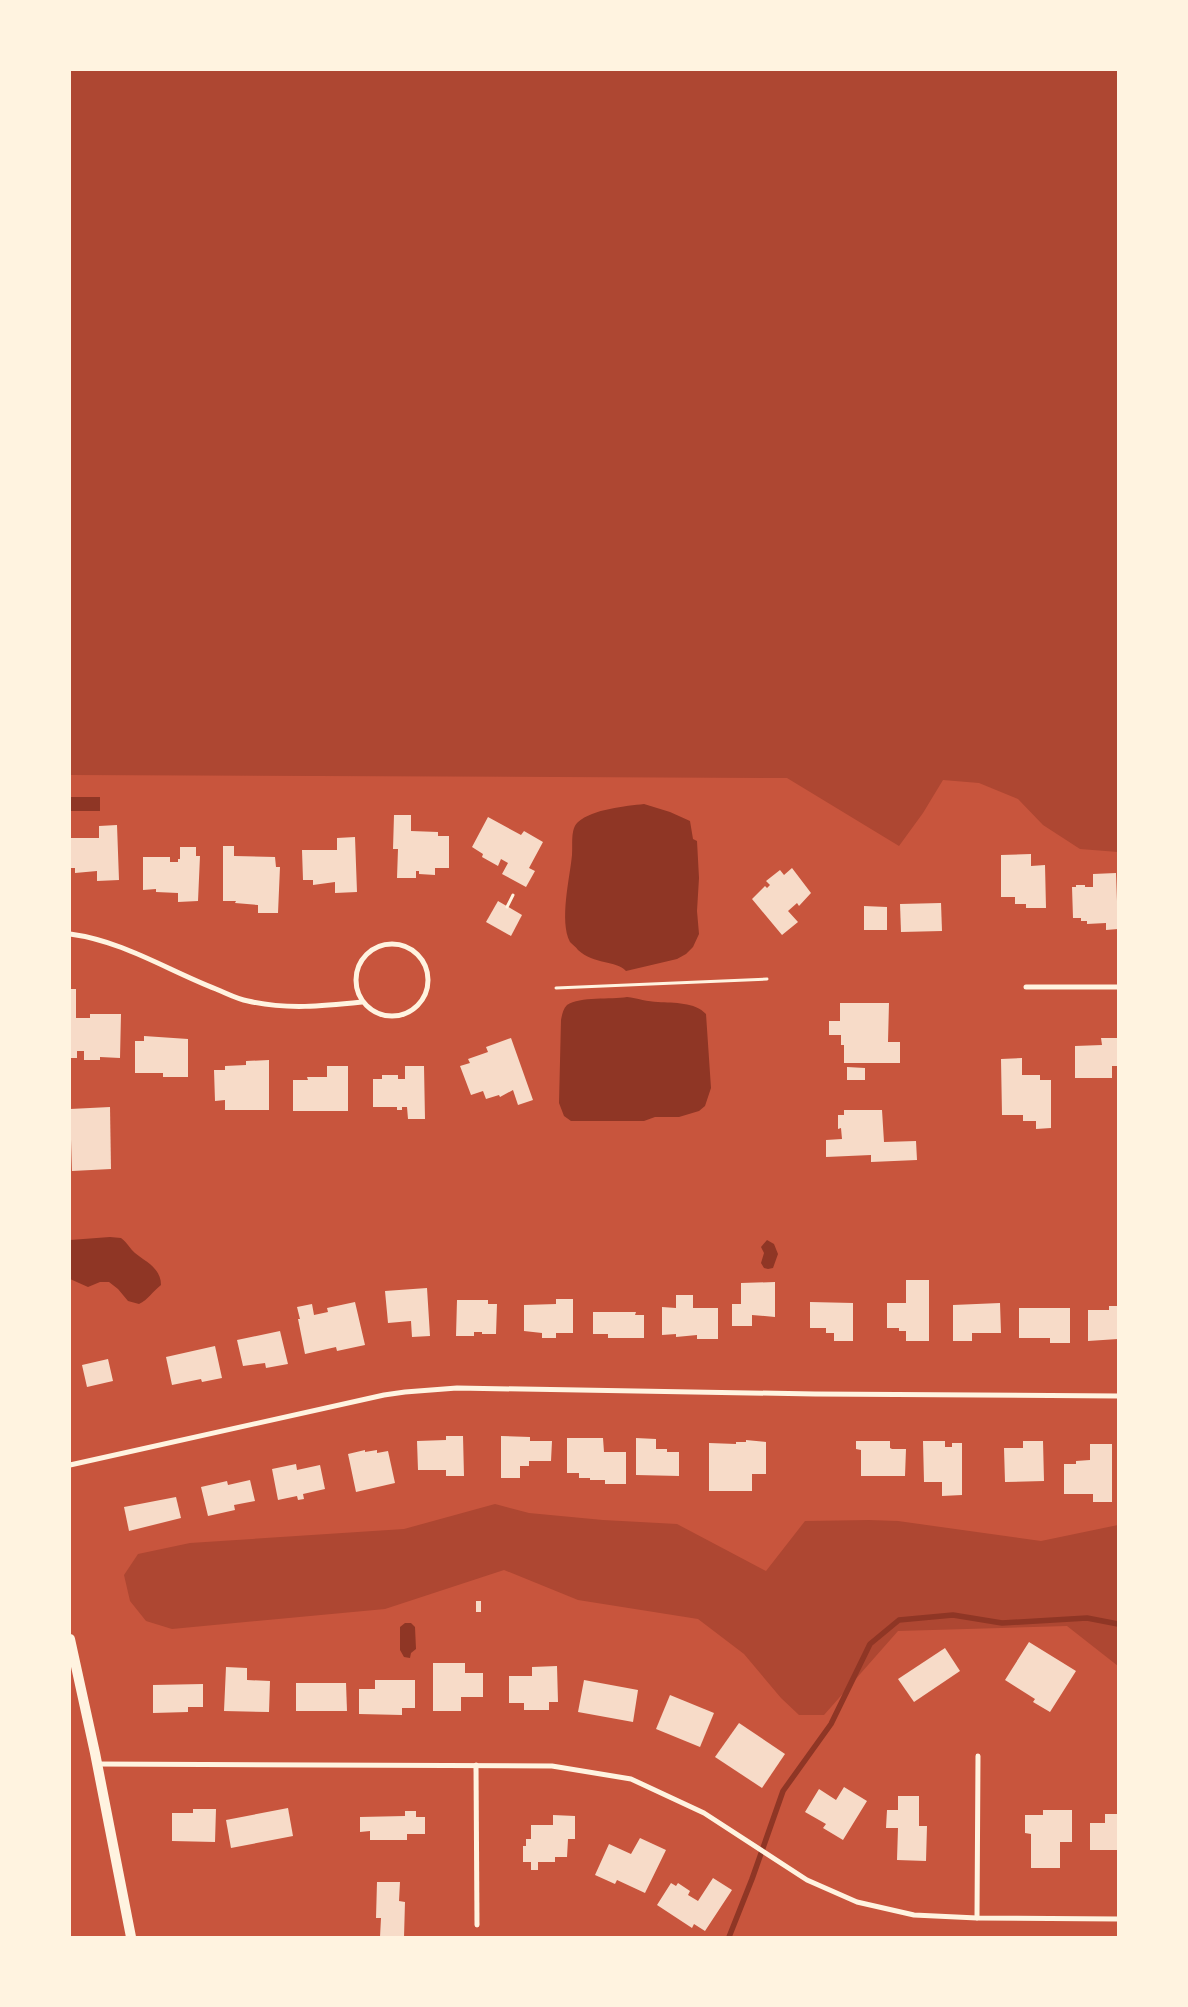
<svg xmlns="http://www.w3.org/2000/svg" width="1188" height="2007" font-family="Poppins,sans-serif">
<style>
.green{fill:#ae4732}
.water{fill:#8f3625}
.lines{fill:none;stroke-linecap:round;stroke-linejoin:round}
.stream{stroke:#8f3625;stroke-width:5.5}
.building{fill:#f7dbc8}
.path{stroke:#fff3e0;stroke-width:3}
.minor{stroke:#fff3e0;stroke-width:5}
.secondary{stroke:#fff3e0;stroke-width:10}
</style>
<rect width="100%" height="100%" fill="#c8553d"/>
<g class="green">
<path d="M70 70H1118V852L1080 849 1043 825 1018 799 979 783 943 780 923 813 899 846 787 778 70 775Z"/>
<path d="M495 1504 529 1513 603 1520 677 1524 766 1571 805 1521 869 1520 898 1521 1041 1541 1118 1525V1666L1067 1626 898 1631 824 1715H799L781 1698 744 1654 698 1619 578 1600 504 1570 385 1609 172 1629 146 1621 130 1601 124 1575 138 1554 190 1543 404 1529Z"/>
</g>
<g class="water">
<rect x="70" y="797" width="30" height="14"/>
<path d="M644 804 670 812 690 821 693 839 697 841 699 878 697 911 699 934 693 947 686 954 677 959 626 971C616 960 594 965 578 950 576 947 572 944 570 942 559 921 570 877 572 855 573 845 570 829 578 822 593 809 626 806 644 804Z"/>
<path d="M627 997C637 998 648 1002 658 1002 674 1003 695 1002 706 1014L711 1088 705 1106 699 1111 679 1117H655L644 1121H571L564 1116 559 1103 561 1020C562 1015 563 1009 567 1005 580 996 611 1000 627 997Z"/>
<path d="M110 1237 121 1238C127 1242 130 1249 135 1253 146 1262 161 1268 161 1285 153 1291 148 1300 139 1304L128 1301 118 1289 109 1282H100L88 1287 70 1279V1240Z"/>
<path d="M767 1240 774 1244 778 1254 773 1268 768 1269 764 1268 761 1263 764 1253 761 1247Z"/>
<path d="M405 1623H411L415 1627 416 1649 411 1653 410 1658 404 1657 400 1650V1627Z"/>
</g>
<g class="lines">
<path class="stream" d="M729 1937 752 1879 783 1791 831 1724 870 1644 899 1620 953 1615 1002 1623 1087 1618 1118 1624"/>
</g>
<g class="building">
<path d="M394 815H411V831L438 832V836H449V868H435V875L419 874V871H416V878H397L398 849H393Z"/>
<path d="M488 817 521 835 524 831 543 842 529 868 535 871 526 887 502 874 508 863 501 859 498 866 482 857 483 854 472 847Z"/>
<path d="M117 825 119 880 97 881V871L75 873V868H70V838H99V826Z"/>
<path d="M355 837 357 892 335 893V882L313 885V880H303L302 850H337V838Z"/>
<path d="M223 846H234V856L275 857 276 867H280L278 913H258V905L235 903 236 901H223Z"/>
<path d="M180 847H196V856H200L198 901 178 902V893L156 892V889L143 890V857H170V862H178V859H180Z"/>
<path d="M1031 854V866L1045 865 1046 908H1026V904H1015V897H1001V855Z"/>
<path d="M792 868 811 893 799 906 797 903 788 911 798 922 782 935 752 899 765 886 767 888 770 885 766 881 780 870 784 875Z"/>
<path d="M1116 873 1118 929 1106 930V923L1087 924V921H1081V918H1073L1072 887H1076V885H1085V887H1093V874Z"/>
<path d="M498 901 522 915 511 936 486 922Z"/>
<path d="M941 903 942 931 901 932 900 904Z"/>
<path d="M864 906 887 907V930H864Z"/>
<path d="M70 989H76V1018H90V1014H121L120 1058 100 1057V1060H84V1051H77V1058H70Z"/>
<path d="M840 1003H889L888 1042H900V1063H844V1045H841V1035H829V1021H840Z"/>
<path d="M144 1036 188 1039V1077H163V1073H135V1041H144Z"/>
<path d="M511 1038 533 1100 518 1105 513 1090 500 1097 499 1095 486 1099 483 1091 471 1095 460 1066 470 1063 468 1059 488 1052 486 1047Z"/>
<path d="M1101 1038H1118V1066H1112V1078H1075V1046L1102 1045Z"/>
<path d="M1022 1058V1075H1040V1080H1051V1128L1036 1129V1121H1023V1115H1002L1001 1059Z"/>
<path d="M269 1060V1110H225V1100L215 1101 214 1070H225V1066L246 1065V1061Z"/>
<path d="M327 1066H348V1111H293V1080H308L307 1077H327Z"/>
<path d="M405 1066H424L425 1119H408L407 1107H402V1110H397V1107H373V1079H382V1075H398V1079H405Z"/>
<path d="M847 1067 865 1068V1080H847Z"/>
<path d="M110 1107 111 1169 72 1171 70 1109Z"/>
<path d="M844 1110H882L884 1142 916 1141 917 1160 871 1162V1155L826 1157V1140L842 1139 841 1128 838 1129V1115H844Z"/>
<path d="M906 1280H929V1341H906V1331H899V1328H887V1303H906Z"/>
<path d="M775 1282V1317L752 1315V1326H732V1304H741V1283Z"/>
<path d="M427 1288 430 1336 412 1337 411 1321 388 1323 385 1291Z"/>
<path d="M676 1295H693V1308H718V1339H697V1335L676 1337V1334L662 1335V1307L676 1308Z"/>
<path d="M556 1299H573V1333H556V1338H542V1333L524 1331V1305L556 1304Z"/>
<path d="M457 1300H488V1304H497L496 1334H482V1332H474V1336H456Z"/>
<path d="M355 1302 365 1345 337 1351 336 1347 305 1354 298 1319H300L297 1307 312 1304 314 1315 328 1312 327 1308Z"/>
<path d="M810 1302 853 1303V1341H834V1333H826V1328H810Z"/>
<path d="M1000 1303 1001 1333H972V1341H953V1305Z"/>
<path d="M1109 1306H1118V1339L1088 1341V1310H1109Z"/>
<path d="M1019 1308H1070V1343H1050V1338H1019Z"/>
<path d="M593 1312H636L635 1315H644V1338H608V1334H593Z"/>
<path d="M280 1331 288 1364 266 1368 265 1363 243 1366 237 1340Z"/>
<path d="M215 1346 222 1378 202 1382 201 1379 172 1385 166 1357Z"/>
<path d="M108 1359 113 1381 87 1387 82 1365Z"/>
<path d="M446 1436H463L464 1476H446V1470H418L417 1441 446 1440Z"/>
<path d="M501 1436 530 1437V1441H552L551 1461H529V1466H520V1478H501Z"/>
<path d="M567 1438H603L604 1452H626V1484H605V1480H590V1478H579V1473H567Z"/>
<path d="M636 1438 656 1439V1449H667V1452H679V1476L636 1475Z"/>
<path d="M746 1440 766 1442V1474H752V1491H709V1443L736 1444V1442H746Z"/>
<path d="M856 1441H890V1448L892 1449H906L905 1476H861V1450L856 1449Z"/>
<path d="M923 1441H945V1447H952V1443H962V1495L942 1496V1482H924Z"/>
<path d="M1023 1441H1043L1044 1481 1005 1482 1004 1448H1023Z"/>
<path d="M1090 1444H1112V1502H1093V1494H1064V1464H1076V1461L1090 1460Z"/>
<path d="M365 1450V1452L377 1450V1453L388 1451 395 1483 356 1492 348 1454Z"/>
<path d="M296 1464 297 1470 320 1465 325 1489 303 1494 304 1499 298 1500 297 1496 278 1500 272 1469Z"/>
<path d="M250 1480 255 1501 234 1505 235 1510 208 1516 201 1487 227 1481 228 1485Z"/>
<path d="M176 1497 181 1518 129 1531 124 1507Z"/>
<rect x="476" y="1601" width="5" height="11"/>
<path d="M1029 1642 1076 1671 1050 1712 1033 1702 1035 1699 1005 1680Z"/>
<path d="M945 1648 960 1671 914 1702 898 1679Z"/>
<path d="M433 1663H465V1673H483V1697H461V1711H433Z"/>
<path d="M557 1666 558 1702H549V1710H524V1703H509V1676H532V1667Z"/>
<path d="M226 1667 247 1668V1680L270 1681 269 1712 224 1711Z"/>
<path d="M375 1680H415V1708H402V1715L359 1714V1689H375Z"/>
<path d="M584 1680 638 1690 633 1722 578 1712Z"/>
<path d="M296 1683H346L347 1711H296Z"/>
<path d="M203 1684V1707H188V1712L153 1713V1685Z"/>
<path d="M670 1695 714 1713 700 1747 656 1729Z"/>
<path d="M739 1723 785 1754 762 1788 715 1757Z"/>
<path d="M844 1787 867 1801 843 1840 823 1828 826 1824 805 1812 819 1789 836 1800Z"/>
<path d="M898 1796H919V1826H927L926 1861 897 1860 898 1828H886L887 1810H898Z"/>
<path d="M288 1808 293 1836 231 1848 226 1820Z"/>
<path d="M193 1809H216L215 1842 172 1841V1813H193Z"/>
<path d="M1043 1810H1072V1842H1060V1868H1031V1834L1025 1833V1815H1043Z"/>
<path d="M405 1811H416V1817H425V1834H407V1840H370V1831L360 1832V1817L405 1816Z"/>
<path d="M1105 1814H1118V1850H1090V1823H1105Z"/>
<path d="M553 1815 575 1816V1839H568L567 1857H555V1862H538V1870H531V1862H523V1846H526V1839H531V1825H553Z"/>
<path d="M640 1838 666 1850 645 1893 617 1880 615 1884 595 1875 609 1844 631 1854Z"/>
<path d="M713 1878 732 1890 705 1931 694 1924 692 1928 657 1905 671 1883 676 1886 678 1883 690 1891 688 1895 698 1901Z"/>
<path d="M377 1882H400L399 1901 405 1902 404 1937H380L381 1918H376Z"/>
</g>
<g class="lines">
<g class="path">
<path d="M507 907 513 895"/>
<path d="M556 988 767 979"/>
</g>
<g class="minor">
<path d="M70 934C123 941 167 970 216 989 226 993 237 999 248 1001 286 1010 324 1006 362 1002"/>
<circle cx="392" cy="980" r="36"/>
<path d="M1026 987H1118"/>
<path d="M70 1465 384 1395 405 1392 457 1388 815 1394 1118 1396"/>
<path d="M97 1764 552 1766 631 1779 704 1813 807 1880 857 1902 914 1915 977 1918 1118 1919"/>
<path d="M476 1765 477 1925"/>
<path d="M977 1918 978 1756"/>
</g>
<path class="secondary" d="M70 1639 95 1753 131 1937"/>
</g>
<rect width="1188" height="2007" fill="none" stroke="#fff3e0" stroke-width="142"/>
</svg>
